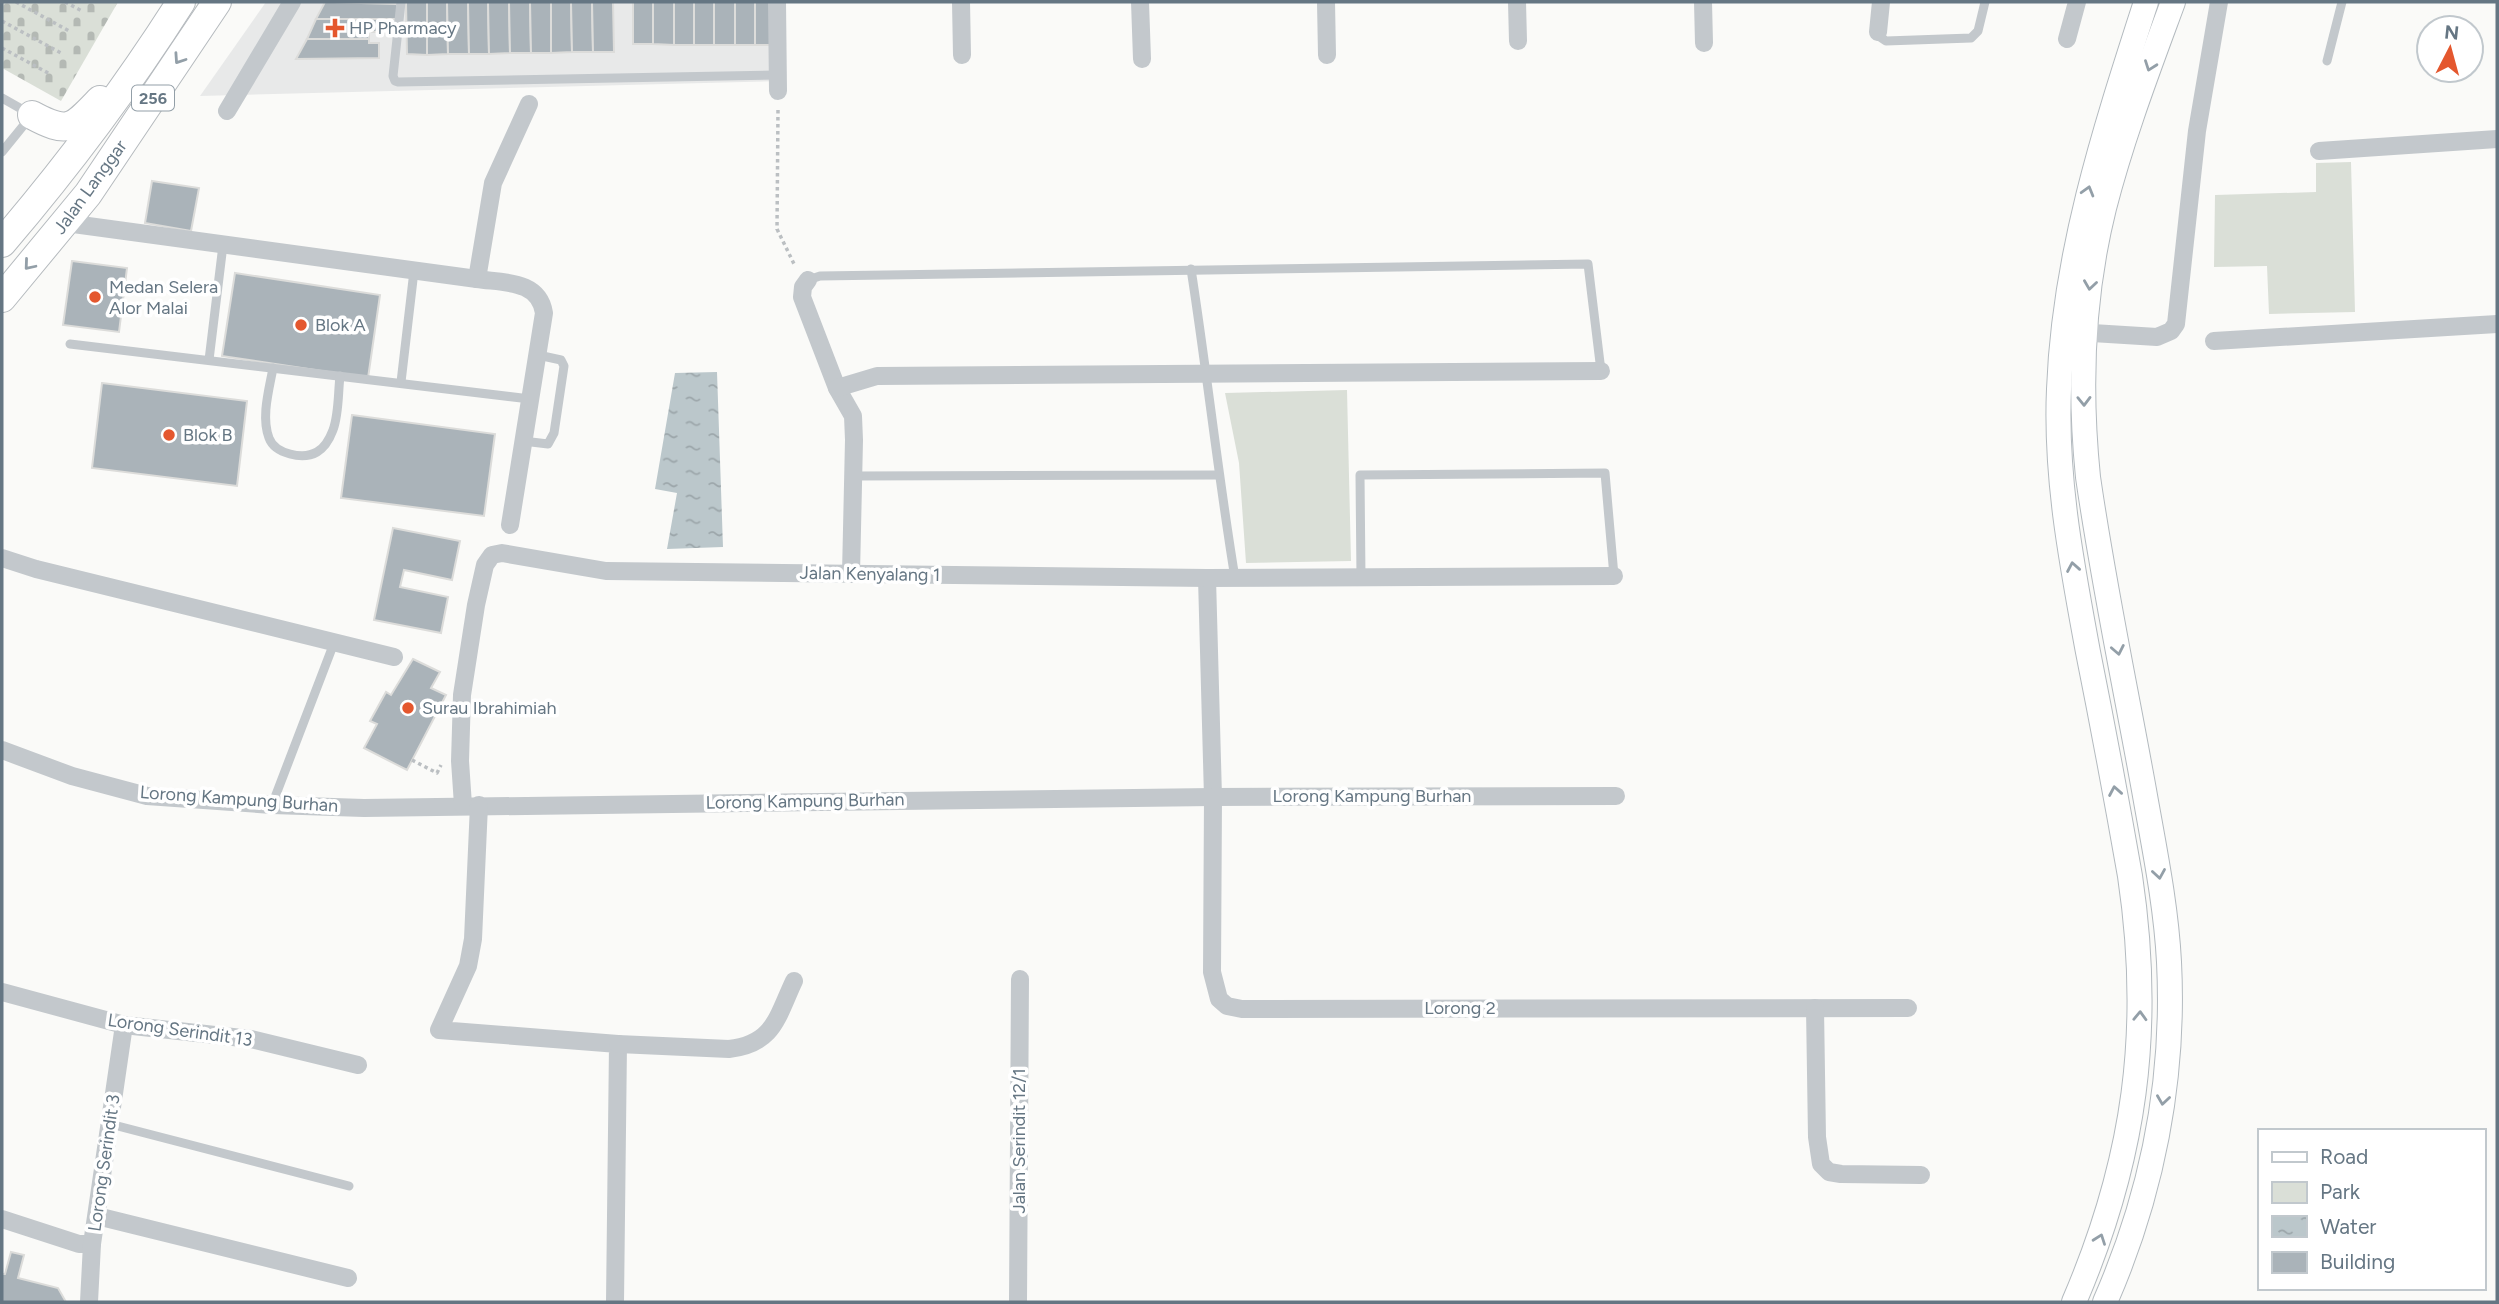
<svg xmlns="http://www.w3.org/2000/svg" width="2499" height="1304" font-family="Figtree,sans-serif">
<style>
.built{fill:#e8e9e9}
.cemetery{fill:url(#cemetery-stones)}
.green{fill:#dadfd7}
.water{fill:url(#water-ripples)}
.building{fill:#aab3b9;stroke:#dcdcda;stroke-width:2}
.lines{fill:none;stroke-linecap:round;stroke-linejoin:round}
.secondary-casing{stroke:#b3babf;stroke-width:26}
.primary-casing{stroke:#b5babe;stroke-width:30}
.path{stroke:#bbbfc2;stroke-width:3.5;stroke-dasharray:3.5 3.5;stroke-linecap:butt}
.service{stroke:#c3c8cc;stroke-width:9}
.minor{stroke:#c3c8cc;stroke-width:18}
.secondary{stroke:#fff;stroke-width:24}
.primary{stroke:#fff;stroke-width:28}
.oneway{stroke:#939fa8}
.poi-dot{fill:#e4572e;stroke:#fff;stroke-width:2.5}
.labels{text-anchor:middle;stroke-width:7;stroke-linejoin:round;paint-order:stroke}
.shield{fill:#fff;stroke:#939fa8;stroke-width:2}
.shield-label{font-size:16px;font-weight:bold;fill:#657683}
.poi-label{font-size:18px;fill:#657683;stroke:#fff;text-anchor:start}
.street-label{font-size:18px;fill:#657683;stroke:#fff}
</style>
<defs>
<pattern id="cemetery-stones" width="16" height="16" patternUnits="userSpaceOnUse" patternTransform="scale(1.75)"><rect width="16" height="16" fill="#dadfd7"/><path d="M2 7V4a2 2 0 0 1 4 0v3zM10 15v-3a2 2 0 0 1 4 0v3z" fill="#b4b9b4"/></pattern>
<pattern id="water-ripples" width="26" height="14" patternUnits="userSpaceOnUse" patternTransform="scale(1.75)"><rect width="26" height="14" fill="#bbc7cb"/><path d="M2 4q2-2 4 0t4 0M15 11q2-2 4 0t4 0" fill="none" stroke="#9ca6aa"/></pattern>
</defs>
<rect width="100%" height="100%" fill="#fafaf8"/>
<path class="built" d="M266 2H785L784 81 200 96Z"/>
<path class="cemetery" d="M2 2H118L61 101 2 68Z"/>
<g class="green">
<path d="M2351 162 2355 312 2269 314 2267 266 2214 267 2215 195 2316 192V163Z"/>
<path d="M1347 390 1351 561 1246 563 1239 463 1225 393Z"/>
</g>
<path class="water" d="M717 372 723 547 667 549 677 493 655 489 675 373Z"/>
<g class="building">
<path d="M325 2 397 4V19H316Z"/>
<path d="M406 2H427V55L407 54Z"/>
<path d="M427 2H447L448 54 427 55Z"/>
<path d="M447 2H468L469 54H448Z"/>
<path d="M468 2H488L489 54H469Z"/>
<path d="M488 2H509L510 53 489 54Z"/>
<path d="M509 2H530L531 53H510Z"/>
<path d="M530 2H551V53H531Z"/>
<path d="M551 2H571L572 52 551 53Z"/>
<path d="M571 2H592L593 52H572Z"/>
<path d="M592 2H613L614 52H593Z"/>
<rect x="633" y="2" width="20" height="42"/>
<path d="M653 2H674V45L653 44Z"/>
<rect x="674" y="2" width="20" height="43"/>
<rect x="694" y="2" width="20" height="43"/>
<rect x="714" y="2" width="21" height="43"/>
<rect x="735" y="2" width="20" height="43"/>
<rect x="755" y="2" width="21" height="43"/>
<path d="M316 19H378V32H369V39H307Z"/>
<path d="M307 39H369V43H379V58L296 59Z"/>
<path d="M152 181 199 188 191 231 145 223Z"/>
<path d="M72 261 127 268 119 332 63 325Z"/>
<path d="M235 273 380 295 368 378 222 356Z"/>
<path d="M102 383 247 401 237 486 92 468Z"/>
<path d="M352 415 495 434 484 516 341 498Z"/>
<path d="M393 528 460 541 452 580 404 570 400 587 448 597 441 633 374 620Z"/>
<path d="M413 659 440 672 431 688 446 695 407 770 364 748 377 724 370 721 386 692 391 695Z"/>
<path d="M11 1252 24 1255 18 1278 58 1288 66 1302H2V1274H5Z"/>
</g>
<g class="lines">
<g class="secondary-casing">
<g id="secondary">
<path d="M2074 1302C2135 1160 2153 1030 2130 876 2117 802 2103 727 2088 652 2072 565 2055 478 2059 389 2064 254 2105 129 2146 2"/>
<path d="M2105 1302C2152 1195 2175 1079 2169 962 2166 904 2154 847 2144 790 2125 685 2103 582 2088 477 2079 388 2082 296 2104 208 2122 138 2148 70 2173 2"/>
</g>
</g>
<g class="primary-casing">
<g id="primary">
<path d="M32 115C69 135 73 128 100 100"/>
<path d="M2 243C67 167 127 87 181 2"/>
<path d="M2 298 88 194 217 2"/>
</g>
</g>
<g class="path">
<path d="M16 2 71 32"/>
<path d="M65 2 82 11"/>
<path d="M2 21 61 53"/>
<path d="M2 48 50 74"/>
<path d="M778 110 777 229 795 266"/>
<path d="M412 760 437 773 441 765"/>
</g>
<g class="service">
<path d="M401 2 393 76 395 81 398 82 777 75"/>
<path d="M1878 32 1880 37 1886 41 1971 38 1978 31 1985 2"/>
<path d="M2327 61 2342 2"/>
<path d="M2 98 32 115 2 152"/>
<path d="M1191 269C1207 372 1218 475 1235 578"/>
<path d="M808 280 820 276 1588 264 1601 371"/>
<path d="M70 344 530 399"/>
<path d="M209 360 223 245"/>
<path d="M273 368C269 390 261 417 269 438 275 454 303 460 317 452 324 448 330 438 333 430 339 414 338 393 340 376"/>
<path d="M401 382 414 271"/>
<path d="M523 441 548 444 554 433 564 366 561 360 538 355"/>
<path d="M854 476 1218 475"/>
<path d="M1361 577 1360 475 1605 473 1614 576"/>
<path d="M272 805 334 643"/>
<path d="M110 1124 349 1186"/>
</g>
<g class="minor">
<path d="M777 2 778 91"/>
<path d="M961 2 962 55"/>
<path d="M1140 2 1142 59"/>
<path d="M1326 2 1327 55"/>
<path d="M1517 2 1518 41"/>
<path d="M1703 2 1704 43"/>
<path d="M1878 32 1881 2"/>
<path d="M2067 39 2077 2"/>
<path d="M227 111 292 2"/>
<path d="M2319 151 2497 139"/>
<path d="M66 223 477 279C504 283 539 280 544 313L510 525"/>
<path d="M477 279 493 183 529 104"/>
<path d="M808 280 803 287 802 297 837 388 853 416 854 440 851 574"/>
<path d="M2076 332 2157 337 2171 331 2176 324 2197 131 2219 2"/>
<path d="M2214 341 2497 324"/>
<path d="M837 388 877 376 1601 371"/>
<path d="M2 558 36 569 394 657"/>
<path d="M1207 578 1213 797 1212 972 1219 999 1227 1006 1242 1009 1908 1008"/>
<path d="M2 750 72 776 147 796 272 805 364 808 1213 797 1616 796"/>
<path d="M463 805 460 761 462 695 476 605 485 565 492 555 502 553 606 571 1207 578 1614 576"/>
<path d="M479 805 473 939 468 966 439 1030 618 1044 615 1302"/>
<path d="M2 992 124 1025 251 1039 358 1065"/>
<path d="M1815 1008 1817 1137 1821 1164 1829 1172 1841 1174 1921 1175"/>
<path d="M618 1044 729 1049C774 1044 777 1017 794 981"/>
<path d="M97 1216 348 1278"/>
<path d="M2 1219 79 1244H92"/>
<path d="M89 1302 92 1244 124 1025"/>
<path d="M1018 1302 1020 979"/>
</g>
<use href="#secondary" class="secondary"/>
<use href="#primary" class="primary"/>
</g>
<defs><path id="oneway-chevron" d="M-2-3.5L2.5 0L-2 3.5" fill="none" stroke-width="1.6" stroke-linecap="round" stroke-linejoin="round" transform="scale(1.75)"/></defs>
<g class="oneway">
<use href="#oneway-chevron" transform="translate(179 59) rotate(124)"/>
<use href="#oneway-chevron" transform="translate(2150 66) rotate(110)"/>
<use href="#oneway-chevron" transform="translate(2088 191) rotate(-74)"/>
<use href="#oneway-chevron" transform="translate(29 265) rotate(130)"/>
<use href="#oneway-chevron" transform="translate(2090 285) rotate(98)"/>
<use href="#oneway-chevron" transform="translate(2084 401) rotate(89)"/>
<use href="#oneway-chevron" transform="translate(2073 567) rotate(-100)"/>
<use href="#oneway-chevron" transform="translate(2118 650) rotate(79)"/>
<use href="#oneway-chevron" transform="translate(2115 791) rotate(-100)"/>
<use href="#oneway-chevron" transform="translate(2159 874) rotate(81)"/>
<use href="#oneway-chevron" transform="translate(2140 1016) rotate(-88)"/>
<use href="#oneway-chevron" transform="translate(2163 1100) rotate(98)"/>
<use href="#oneway-chevron" transform="translate(2100 1239) rotate(-70)"/>
</g>
<g class="poi-dot">
<path d="M331.5 17.5h7v7h7v7h-7v7h-7v-7h-7v-7h7z"/>
<circle cx="95" cy="297" r="7"/>
<circle cx="301" cy="325" r="7"/>
<circle cx="169" cy="435" r="7"/>
<circle cx="408" cy="708" r="7"/>
</g>
<g class="labels">
<rect class="shield" x="132" y="85.5" width="42" height="25" rx="5"/>
<g class="shield-label">
<text x="153" y="104">256</text>
</g>
<g class="poi-label">
<text x="349" y="34">HP Pharmacy</text>
<text x="109" y="293">Medan Selera<tspan x="109" dy="21">Alor Malai</tspan></text>
<text x="315" y="331">Blok A</text>
<text x="183" y="441">Blok B</text>
<text x="422" y="714">Surau Ibrahimiah</text>
</g>
<g class="street-label">
<text transform="translate(90 187) rotate(-54)" y="6">Jalan Langgar</text>
<text transform="translate(870 574) rotate(1)" y="6">Jalan Kenyalang 1</text>
<text x="1372" y="802">Lorong Kampung Burhan</text>
<text transform="translate(239 799) rotate(4)" y="6">Lorong Kampung Burhan</text>
<text transform="translate(805 801) rotate(-1)" y="6">Lorong Kampung Burhan</text>
<text x="1460" y="1014">Lorong 2</text>
<text transform="translate(180 1030) rotate(8)" y="6">Lorong Serindit 13</text>
<text transform="translate(1019 1141) rotate(-90)" y="6">Jalan Serindit 12/1</text>
<text transform="translate(104 1163) rotate(-82)" y="6">Lorong Serindit 3</text>
</g>
</g>
<rect width="2499" height="1304" fill="none" stroke="#657683" stroke-width="7"/>
<rect x="2258" y="1129" width="228" height="161" fill="#ffffff" stroke="#c1c8cd" stroke-width="2"/>
<rect x="2272" y="1152" width="35" height="10" fill="#ffffff" stroke="#c1c8cd" stroke-width="2"/>
<text x="2320" y="1164" font-size="21" fill="#657683">Road</text>
<rect x="2272" y="1182" width="35" height="21" fill="#dadfd7" stroke="#c1c8cd" stroke-width="2"/>
<text x="2320" y="1199" font-size="21" fill="#657683">Park</text>
<rect x="2272" y="1216" width="35" height="21" fill="url(#water-ripples)" stroke="#c1c8cd" stroke-width="2"/>
<text x="2320" y="1234" font-size="21" fill="#657683">Water</text>
<rect x="2272" y="1252" width="35" height="21" fill="#aab3b9" stroke="#c1c8cd" stroke-width="2"/>
<text x="2320" y="1269" font-size="21" fill="#657683">Building</text>
<g transform="translate(2450 49) rotate(6)"><circle r="33" fill="#ffffff" stroke="#c1c8cd" stroke-width="2"/>
<path d="M0-5L12 26L0 18L-12 26Z" fill="#e4572e"/>
<text y="-10" font-size="19" font-weight="bold" text-anchor="middle" fill="#657683">N</text>
</g>
</svg>
